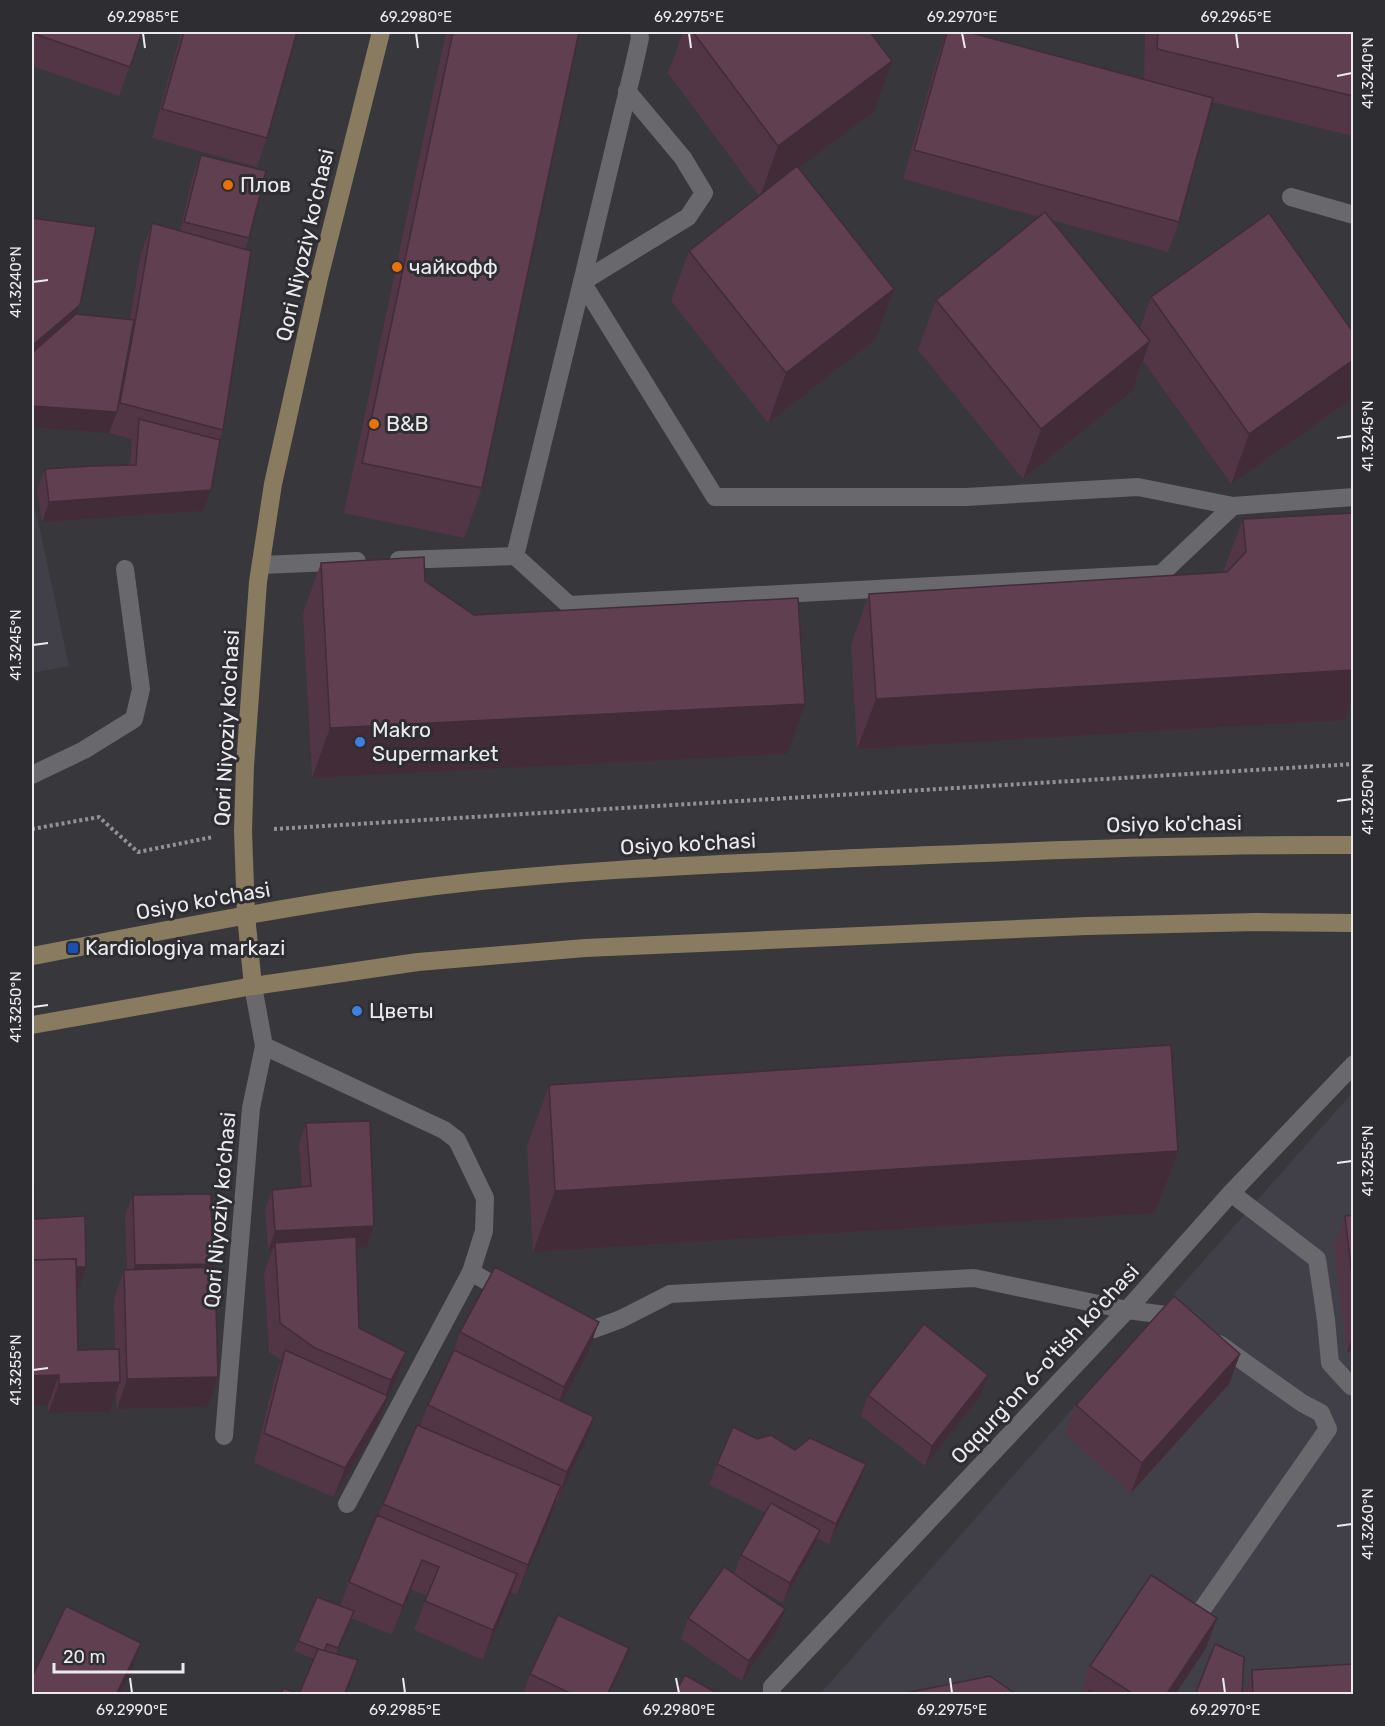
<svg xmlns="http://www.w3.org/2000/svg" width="1385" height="1726" font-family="Rubik,sans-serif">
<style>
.built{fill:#414049}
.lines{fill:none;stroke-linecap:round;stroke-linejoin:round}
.path{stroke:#939396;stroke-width:4;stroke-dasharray:3 3;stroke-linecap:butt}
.lane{stroke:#69686d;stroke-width:18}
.street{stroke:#69686d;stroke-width:18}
.secondary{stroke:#897b5f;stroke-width:18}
.wall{fill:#523645}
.shaded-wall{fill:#422c38}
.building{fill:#5f3f50;stroke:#422c38;stroke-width:1.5}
.ticks{fill:none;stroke:#ebebee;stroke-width:2}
.food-dot{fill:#e8710a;stroke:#2e2d31;stroke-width:2}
.shop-dot{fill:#3f7fe0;stroke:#2e2d31;stroke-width:2}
.transit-dot{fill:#1a4fb4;stroke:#2e2d31;stroke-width:2}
.labels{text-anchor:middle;stroke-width:6;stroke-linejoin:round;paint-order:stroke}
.poi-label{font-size:21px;fill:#ebebee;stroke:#2e2d31;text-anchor:start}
.street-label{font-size:21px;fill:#ebebee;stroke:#2e2d31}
.neatline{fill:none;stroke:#ebebee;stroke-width:2}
.ticks-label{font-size:15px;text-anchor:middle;fill:#ebebee}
</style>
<rect width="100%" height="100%" fill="#38373b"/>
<g class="built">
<path d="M32 498 40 530 69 666 32 673Z"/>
<path d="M1353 1092V1694H820Z"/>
</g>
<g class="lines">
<g class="path">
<path d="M32 829 99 817 138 852 213 837"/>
<path d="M274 829 1354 764"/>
</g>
<g class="lane">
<path d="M639 32 640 38 634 65 582 282 715 497H966L1138 487 1233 506 1354 497"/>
<path d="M627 91 683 158 704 193 688 217 582 282 515 556 569 605 1161 574 1233 506"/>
<path d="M1291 197 1354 215"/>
<path d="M399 560 515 556"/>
<path d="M261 565 357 561"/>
<path d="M32 775 84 750 134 719 141 689 125 569"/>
<path d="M264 1046 444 1130 457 1140 485 1198 484 1231 471 1272 347 1504"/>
<path d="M1231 1193 1317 1259 1326 1320 1330 1363 1351 1386 1354 1387"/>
<path d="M471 1272 509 1294"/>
<path d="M574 1325 594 1329 621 1319 670 1294 974 1278 1127 1310 1182 1317"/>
<path d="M224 1436 251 1108 264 1046 253 986"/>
<path d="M1201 1611 1328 1429 1321 1413 1302 1403 1219 1344"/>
</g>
<path class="street" d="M772 1694V1687L1127 1310 1231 1193 1354 1064"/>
<g class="secondary">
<path d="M32 956C158 932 285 906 413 889 568 869 724 864 879 857 1037 851 1195 844 1354 845"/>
<path d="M253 986 246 915 243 831 245 766 258 582 273 484 319 278 381 32"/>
<path d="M32 1025 253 986 418 962 585 948 1087 926 1257 922 1354 923"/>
</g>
</g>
<g class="wall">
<path d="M35 32H142L119 96 32 66V42Z"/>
<path d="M181 32H297L267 138 257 167 152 138Z"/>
<path d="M446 32H579L482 488 464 538 344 513Z"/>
<path d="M683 32H870L892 61 874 112 798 168 894 289 876 339 768 423 671 301 689 251 759 196 668 73Z"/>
<path d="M946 32 1144 79 1145 32H1353V136L1212 102 1179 222 1168 252 1051 220 1140 328 1151 297 1349 401 1231 484 1143 361 1132 391 1023 479 918 350 936 300 1039 217 903 179 938 56Z"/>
<path d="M201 155 249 238 245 249 223 430 220 440 203 511 42 522 37 489 45 469 130 465 132 439 109 433 76 314 130 319 141 253 152 223 180 231 193 175Z"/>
<path d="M1243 519 1345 720 857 749 851 644 869 594 1225 573 1224 569Z"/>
<path d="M321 563 425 581 474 615 787 754 312 778 303 613Z"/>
<path d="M549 1085 1178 1151 1155 1213 533 1252 527 1146Z"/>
<path d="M306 1123 374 1226 367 1247H356L359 1328 406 1352 395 1382 387 1396 377 1426 334 1497 254 1463 274 1380 281 1360 269 1352 264 1273 272 1251H268L265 1210 272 1190 302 1187 299 1144Z"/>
<path d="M32 1175 35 1219 79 1287H77L78 1350 115 1349 114 1299 124 1270H127L125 1215 133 1195 213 1264 211 1267 218 1377 208 1407 117 1409 116 1393 109 1412 48 1413V1405H32Z"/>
<path d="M1353 1215V1351L1347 1352 1334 1246 1345 1216Z"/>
<path d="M460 1332 588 1352 561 1402 583 1447 557 1502 556 1501 517 1595 511 1592 483 1660 414 1630 427 1596 411 1589 392 1635 351 1618 336 1654 351 1681 299 1694 314 1659 294 1651 298 1641 340 1606 349 1582 383 1504 420 1426 428 1405 453 1353Z"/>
<path d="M1240 1354 1229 1384 1131 1493 1065 1434 1076 1405Z"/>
<path d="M868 1395H981L925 1466 861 1416Z"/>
<path d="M757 1439 795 1450 866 1464 859 1484 829 1544 817 1538 812 1550 783 1603 748 1583 778 1629 742 1681 681 1639 688 1618 734 1574 741 1555 766 1513 709 1485 717 1464Z"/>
<path d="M1217 1618 1206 1648 1175 1695H1080L1090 1666Z"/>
<path d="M622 1668 609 1695 523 1694 530 1674Z"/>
<path d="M1252 1670 1353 1695H1245V1690Z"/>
</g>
<g class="shaded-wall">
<path d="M892 61 874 112 760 196 778 146Z"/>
<path d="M894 289 876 339 768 423 786 373Z"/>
<path d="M80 305 69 335 32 367V344Z"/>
<path d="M1150 341 1132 391 1023 479 1041 429Z"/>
<path d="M1353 360V388L1349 401 1231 484 1249 434Z"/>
<path d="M32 406 117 412 109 433 32 427Z"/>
<path d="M211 490 203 511 42 522 49 502Z"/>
<path d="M1353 670V695L1345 720 857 749 876 699Z"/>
<path d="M805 704 787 754 312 778 330 728Z"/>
<path d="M1178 1151 1155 1213 533 1252 555 1191Z"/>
<path d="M374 1226 367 1247 275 1251V1243L272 1251H268L275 1231Z"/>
<path d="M213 1264 205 1284 127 1285 135 1265Z"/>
<path d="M86 1267 79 1287 32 1289V1269Z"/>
<path d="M599 1322 588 1352 554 1417 564 1387Z"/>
<path d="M1353 1335V1351L1347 1352Z"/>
<path d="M406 1352 395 1382 384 1403 388 1396 377 1426 334 1497 345 1468 381 1408 391 1380Z"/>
<path d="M1240 1354 1229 1384 1131 1493 1142 1463Z"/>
<path d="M59 1375 48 1405H32V1376Z"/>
<path d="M988 1375 981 1395 925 1466 932 1446Z"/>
<path d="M218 1377 208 1407 117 1409 127 1379Z"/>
<path d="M120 1382 109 1412 48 1413 59 1384Z"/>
<path d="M594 1417 583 1447 557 1502 567 1472Z"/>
<path d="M866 1464 859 1484 829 1544 836 1524Z"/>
<path d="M561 1486 551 1516 517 1595 528 1565Z"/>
<path d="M820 1530 812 1550 783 1603 790 1583Z"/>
<path d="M422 1560 411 1589 392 1635 403 1606Z"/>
<path d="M517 1574 507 1604 483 1660 493 1630Z"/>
<path d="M785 1609 778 1629 742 1681 749 1661Z"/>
<path d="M1217 1618 1206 1648 1175 1695H1166Z"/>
<path d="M141 1643 131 1672 120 1695H116Z"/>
<path d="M629 1648 622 1668 609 1695H607Z"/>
<path d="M358 1660 351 1681 345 1695H344Z"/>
</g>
<g class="building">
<path d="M35 32H142L130 67 35 34Z"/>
<path d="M184 32H297L267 138 162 109Z"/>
<path d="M453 32H579L482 488 362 463Z"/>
<path d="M693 32H870L892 61 778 146Z"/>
<path d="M947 32H968L1213 98 1179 222 914 150Z"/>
<path d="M1158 32H1353V96L1157 49Z"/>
<path d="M201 155 266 171 249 238 184 222Z"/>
<path d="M797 166 894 289 786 373 689 251Z"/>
<path d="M1045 212 1150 341 1041 429 936 300Z"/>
<path d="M1269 213 1353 332V360L1249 434 1151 297Z"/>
<path d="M32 218 96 227 80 305 34 344H32Z"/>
<path d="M152 223 251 251 223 430 120 403 137 311Z"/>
<path d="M76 314 134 320 117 412 32 406V353Z"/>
<path d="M139 419 220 440 211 490 49 502 45 469 92 466 136 465Z"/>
<path d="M1353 513V670L876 699 869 594 1227 572 1246 552 1243 519Z"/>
<path d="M424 557 425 581 474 615 798 598 805 704 330 728 321 563Z"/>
<path d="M1171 1045 1178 1151 555 1191 549 1085Z"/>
<path d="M370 1121 374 1226 275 1231 272 1190 311 1186 306 1123Z"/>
<path d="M32 1175H33L35 1219 85 1216 86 1267H76V1259L32 1260Z"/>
<path d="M211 1194 213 1264 135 1265 133 1195Z"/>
<path d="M1353 1215V1285L1345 1216Z"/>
<path d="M356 1237 359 1328 406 1352 391 1380 315 1348 280 1323 275 1243Z"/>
<path d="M76 1259 78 1350 119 1349 120 1382 59 1384V1375L32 1376V1260Z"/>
<path d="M215 1267 218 1377 127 1379 124 1270Z"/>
<path d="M495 1267 599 1322 564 1387 460 1332Z"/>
<path d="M1174 1296 1240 1354 1142 1463 1076 1405Z"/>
<path d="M924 1324 988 1375 932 1446 868 1395Z"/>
<path d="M285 1350 388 1396 345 1468 264 1433Z"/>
<path d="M454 1350 594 1417 567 1472 428 1405Z"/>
<path d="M417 1425 561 1486 528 1565 383 1504Z"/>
<path d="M733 1427 757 1439 771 1435 795 1450 810 1438 866 1464 836 1524 717 1464Z"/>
<path d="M771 1503 820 1530 790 1583 741 1555Z"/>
<path d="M377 1515 517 1574 493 1630 425 1601 439 1567 422 1560 403 1606 349 1582Z"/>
<path d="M724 1567 785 1609 749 1661 688 1618Z"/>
<path d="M1151 1575 1217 1618 1166 1695H1135L1090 1666Z"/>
<path d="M317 1597 354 1611 338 1648 327 1644 324 1651 298 1641Z"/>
<path d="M66 1606 141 1643 116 1695H32V1677Z"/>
<path d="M558 1615 629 1648 607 1695H574L530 1674Z"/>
<path d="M1215 1644 1244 1657 1242 1695H1195Z"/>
<path d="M318 1649 358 1660 344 1695H281L283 1688 299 1694Z"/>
<path d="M1353 1664V1695H1253L1252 1670Z"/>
<path d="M685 1675 720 1695H674Z"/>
<path d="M990 1676 1017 1695H896Z"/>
<path d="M1090 1690 1097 1695H1086Z"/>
</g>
<path class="ticks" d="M143 33 145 48M416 33 418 48M689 33 691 48M962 33 965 48M1236 33 1238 48M1337 76 1352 73M33 282 48 280M1337 438 1352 436M33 645 48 643M1337 801 1352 799M33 1007 48 1005M1337 1163 1352 1161M33 1370 48 1368M1337 1526 1352 1524M130 1678 132 1693M403 1678 405 1693M676 1678 679 1693M950 1678 952 1693M1223 1678 1225 1693"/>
<g class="food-dot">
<circle cx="228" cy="185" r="6"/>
<circle cx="397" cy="267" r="6"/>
<circle cx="374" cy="424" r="6"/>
</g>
<g class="shop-dot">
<circle cx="360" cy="742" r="6"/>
<circle cx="357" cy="1011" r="6"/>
</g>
<rect class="transit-dot" x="67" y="942" width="12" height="12" rx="3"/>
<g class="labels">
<g class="poi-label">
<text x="240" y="192">Плов</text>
<text x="409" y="274">чайкофф</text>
<text x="386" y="431">B&amp;B</text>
<text x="372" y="737">Makro<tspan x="372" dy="24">Supermarket</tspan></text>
<text x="85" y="955">Kardiologiya markazi</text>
<text x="369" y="1018">Цветы</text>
</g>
<g class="street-label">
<text transform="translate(305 245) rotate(-77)" y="7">Qori Niyoziy ko'chasi</text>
<text transform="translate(227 728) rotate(-87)" y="7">Qori Niyoziy ko'chasi</text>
<text transform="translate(1174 824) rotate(-1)" y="7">Osiyo ko'chasi</text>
<text transform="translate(688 844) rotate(-3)" y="7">Osiyo ko'chasi</text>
<text transform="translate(203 901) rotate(-10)" y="7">Osiyo ko'chasi</text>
<text transform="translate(220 1210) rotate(-85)" y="7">Qori Niyoziy ko'chasi</text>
<text transform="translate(1045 1364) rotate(-47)" y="7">Oqqurg'on 6-o'tish ko'chasi</text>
</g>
</g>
<rect width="1385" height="1726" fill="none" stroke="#2e2d31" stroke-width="66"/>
<path d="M54 1663v9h129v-9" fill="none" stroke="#ebebee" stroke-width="3"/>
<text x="63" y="1663" font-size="18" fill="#ebebee" stroke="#2e2d31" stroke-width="4.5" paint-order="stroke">20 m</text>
<rect x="33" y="33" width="1319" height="1660" class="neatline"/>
<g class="ticks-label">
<text x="143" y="22">69.2985°E</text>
<text x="416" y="22">69.2980°E</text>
<text x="689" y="22">69.2975°E</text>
<text x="962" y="22">69.2970°E</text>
<text x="1236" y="22">69.2965°E</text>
<text transform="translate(1368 73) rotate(-90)" y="5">41.3240°N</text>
<text transform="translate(16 282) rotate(-90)" y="5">41.3240°N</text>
<text transform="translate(1368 436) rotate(-90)" y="5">41.3245°N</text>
<text transform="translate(16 645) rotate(-90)" y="5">41.3245°N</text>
<text transform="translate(1368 799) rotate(-90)" y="5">41.3250°N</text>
<text transform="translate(16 1007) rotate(-90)" y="5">41.3250°N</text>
<text transform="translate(1368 1161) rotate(-90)" y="5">41.3255°N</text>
<text transform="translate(16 1370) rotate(-90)" y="5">41.3255°N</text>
<text transform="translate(1368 1524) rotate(-90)" y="5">41.3260°N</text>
<text x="132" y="1715">69.2990°E</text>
<text x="405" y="1715">69.2985°E</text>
<text x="679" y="1715">69.2980°E</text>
<text x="952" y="1715">69.2975°E</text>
<text x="1225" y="1715">69.2970°E</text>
</g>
</svg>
